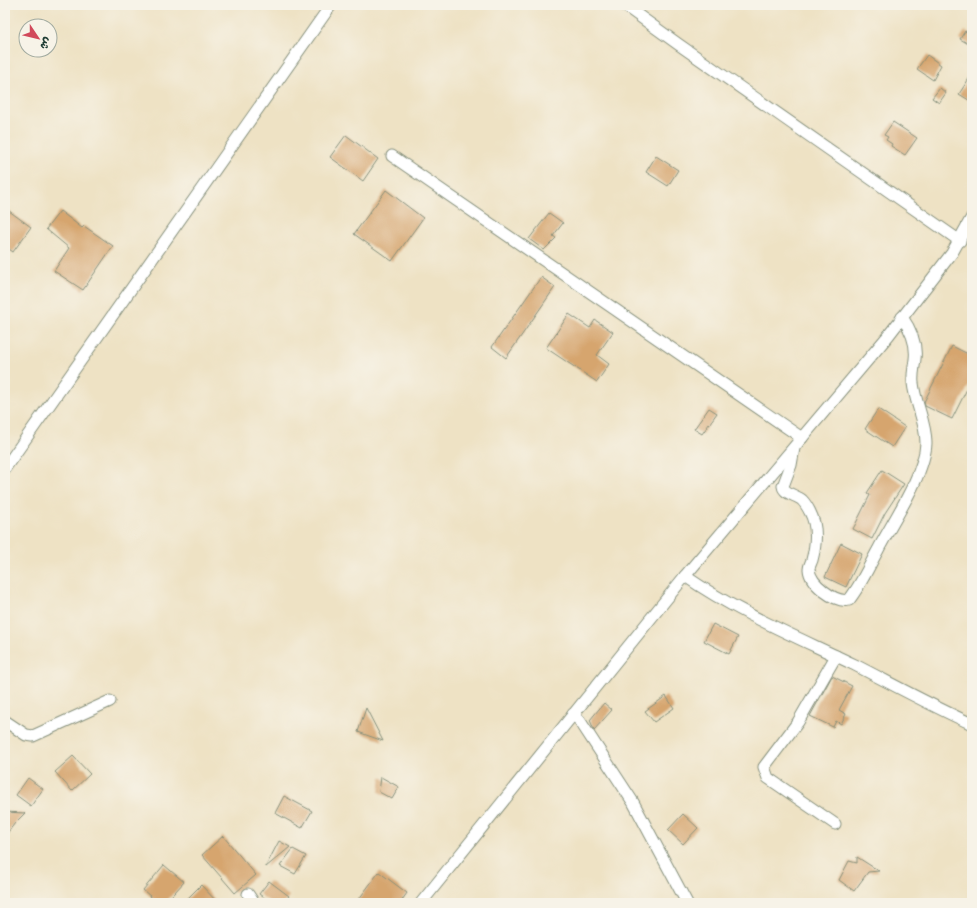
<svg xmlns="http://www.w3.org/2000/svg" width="977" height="908" font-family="Caveat,'Playpen Sans Arabic',sans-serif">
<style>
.building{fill:#d6a56e}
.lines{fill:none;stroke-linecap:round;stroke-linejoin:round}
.street-casing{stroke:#86907c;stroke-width:13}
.street{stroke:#fff;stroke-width:11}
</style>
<rect width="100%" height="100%" fill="#f7f3e8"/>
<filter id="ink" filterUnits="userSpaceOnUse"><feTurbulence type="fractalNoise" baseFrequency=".025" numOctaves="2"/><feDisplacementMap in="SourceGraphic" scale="8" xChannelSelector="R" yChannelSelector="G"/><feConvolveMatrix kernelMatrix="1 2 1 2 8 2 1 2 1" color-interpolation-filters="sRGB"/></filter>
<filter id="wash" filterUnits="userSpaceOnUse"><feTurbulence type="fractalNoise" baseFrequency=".012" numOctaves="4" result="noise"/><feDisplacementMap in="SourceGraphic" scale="16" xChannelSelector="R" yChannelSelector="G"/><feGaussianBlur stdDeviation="0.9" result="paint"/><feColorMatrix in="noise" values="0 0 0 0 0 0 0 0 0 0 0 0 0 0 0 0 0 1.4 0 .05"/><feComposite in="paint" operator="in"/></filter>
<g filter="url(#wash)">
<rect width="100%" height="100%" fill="#eee2c4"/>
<g id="blocks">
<g class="building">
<path d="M965 31 972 35V46L960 39Z"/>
<path d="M927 55 941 65 933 80 917 69Z"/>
<path d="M972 74V102L959 94Z"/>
<path d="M940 88 946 93 939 103 932 98Z"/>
<path d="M893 122 917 138 905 155 891 146 892 144 886 140 888 137 884 135Z"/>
<path d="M346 135 378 159 363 181 330 157Z"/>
<path d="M656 156 678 170 668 186 646 172Z"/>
<path d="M386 190 423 218 392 261 354 234Z"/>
<path d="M5 208 31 227 13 252 5 246Z"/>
<path d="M60 211 82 228 84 226 113 246 83 290 54 271 69 248 46 229Z"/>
<path d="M549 213 563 223 553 236 556 238 544 250 529 239Z"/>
<path d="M541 277 555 287 506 358 492 347Z"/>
<path d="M569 314 590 328 595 320 613 332 597 355 609 364 597 382 546 348Z"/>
<path d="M952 346 972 356V379L952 419 925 406 924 402Z"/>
<path d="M709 408 717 413 702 434 694 429Z"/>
<path d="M878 409 905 427 892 447 865 429Z"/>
<path d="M882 470 904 484 885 513 872 539 853 529 870 495 867 493Z"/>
<path d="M841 543 862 554 846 587 825 577Z"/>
<path d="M713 624 738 637 729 654 704 641Z"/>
<path d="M832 676 852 686 839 710 846 714 841 724 836 721 833 727 810 716Z"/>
<path d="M666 696 674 708 654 722 645 711Z"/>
<path d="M604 703 612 710 594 730 590 720Z"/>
<path d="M366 708 383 741 358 732Z"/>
<path d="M73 756 90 774 72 791 55 772Z"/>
<path d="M381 777 399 787 392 799 379 792Z"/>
<path d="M28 778 43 789 31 806 16 795Z"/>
<path d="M284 796 312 811 302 828 275 813Z"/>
<path d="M5 812 25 813 15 823 5 836Z"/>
<path d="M683 814 698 828 683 844 668 830Z"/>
<path d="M223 836 256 875 235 893 202 855Z"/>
<path d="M279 841 290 847 266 867V866Z"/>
<path d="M293 849 306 856 295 874 280 866Z"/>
<path d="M857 857 879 871 868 872 854 891 839 880 849 861 857 863Z"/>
<path d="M164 865 184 882 165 903H158L143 890Z"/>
<path d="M379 872 407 893 400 903H356Z"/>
<path d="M269 881 289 896 284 903H271L259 894Z"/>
<path d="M201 885 218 903H183Z"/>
</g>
</g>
</g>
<g filter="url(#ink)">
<use href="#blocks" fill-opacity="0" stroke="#86907c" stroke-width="1"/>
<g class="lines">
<g class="street-casing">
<g id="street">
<path d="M624 5 678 44 960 241"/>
<path d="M392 156 802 438"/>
<path d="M794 448 791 465 783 486C784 494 796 495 802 500 805 503 808 508 810 512 818 527 816 545 812 560 811 563 809 566 809 569 810 584 835 603 849 600 861 585 869 566 878 550 893 521 925 474 926 443 926 422 915 403 913 383 912 375 914 368 915 359 917 344 911 330 902 317"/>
<path d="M5 468 331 5"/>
<path d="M685 576C738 613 797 637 855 665 894 685 932 706 972 724"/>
<path d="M573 714 580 721 633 802 687 903"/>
<path d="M5 721 26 735 33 736 110 701"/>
<path d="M835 824 768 778 764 767 798 722 836 656"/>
<path d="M248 894 254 903"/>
<path d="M421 903 685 576 888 336 952 253 972 217"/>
</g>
</g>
<use href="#street" class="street"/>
</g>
</g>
<rect width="977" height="908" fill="none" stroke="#f7f3e8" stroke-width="20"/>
<g transform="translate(38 38) rotate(125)"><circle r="19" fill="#f7f3e8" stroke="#a1aaa0"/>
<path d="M0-3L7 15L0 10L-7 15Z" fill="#d1495b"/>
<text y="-6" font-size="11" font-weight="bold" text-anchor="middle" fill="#1f3d34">ش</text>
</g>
</svg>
